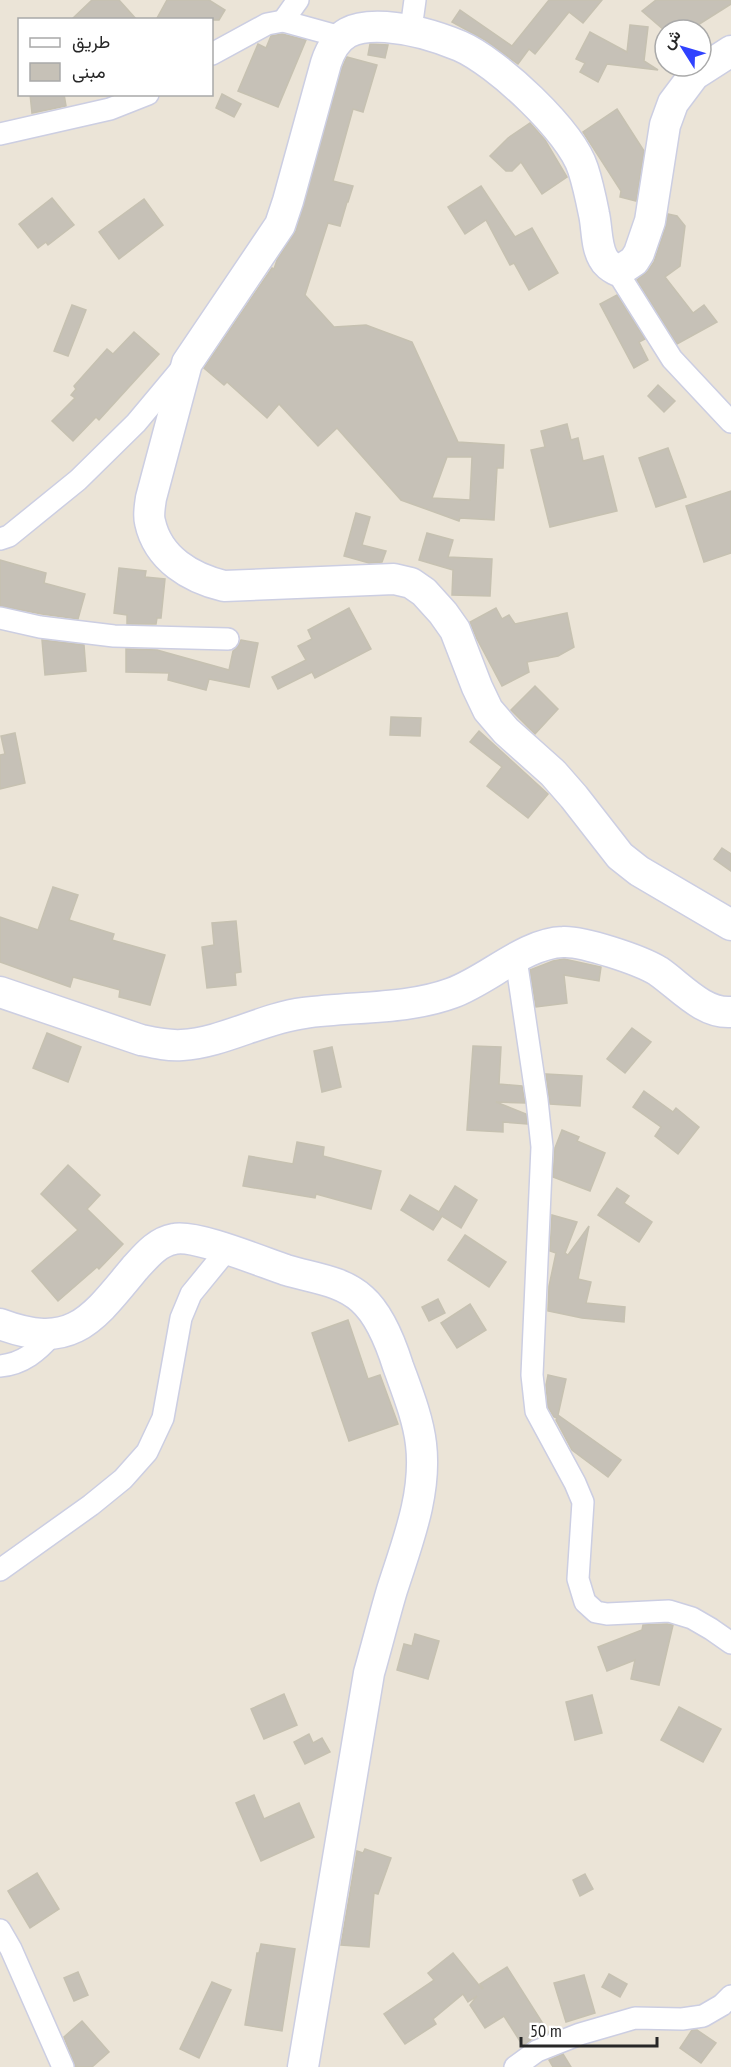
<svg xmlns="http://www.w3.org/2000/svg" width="731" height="2067" font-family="'PT Sans Narrow',Vazirmatn,sans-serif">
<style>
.building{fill:#c6c1b7;stroke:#c6c1b1;stroke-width:1.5;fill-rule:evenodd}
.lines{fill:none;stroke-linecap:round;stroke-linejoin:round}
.minor-casing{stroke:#cccee2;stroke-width:24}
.secondary-casing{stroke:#cccee2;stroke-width:33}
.minor{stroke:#fff;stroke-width:21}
.secondary{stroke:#fff;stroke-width:30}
</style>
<rect width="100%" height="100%" fill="#ebe4d7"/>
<g class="building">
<path d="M92 0H119L137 20H71Z"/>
<path d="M167 0H209L225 10 219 20H156Z"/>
<path d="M549 0H602L583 23 569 12 535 54 529 49 518 64 485 40 452 22 460 10 512 46Z"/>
<path d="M656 0H731V4L690 30H664L642 11Z"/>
<path d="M630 25 648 27 644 61 658 70 607 64 598 82 580 72 585 63 576 59 590 32 627 52Z"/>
<path d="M282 34 306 40 278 107 238 91 258 44 266 48 271 36Z"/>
<path d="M370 44 388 45 385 58 368 55Z"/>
<path d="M347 57 377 65 363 112 353 109 333 181 353 186 348 202H347L340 226 328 223 305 295 334 327 366 325 412 342 458 442 504 445 503 468H497L494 520 460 518 459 521 401 500 337 428 318 446 279 404 267 418 227 382 224 385 204 368 272 268 274 269 277 260 296 231 342 68ZM447 457H472L470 500 432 498Z"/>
<path d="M30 94H64L66 106 32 113Z"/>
<path d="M222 94 241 104 234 117 216 108Z"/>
<path d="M617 109 644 151 636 201 620 197 621 191 583 132Z"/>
<path d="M530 123 545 140 567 177 542 194 521 162 512 171H506L490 156 508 138Z"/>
<path d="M481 186 515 237 532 228 558 273 529 290 514 263 510 265 486 220 465 234 448 207Z"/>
<path d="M52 198 74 225 48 245 46 242 38 248 19 224Z"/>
<path d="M144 199 163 225 119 259 99 232Z"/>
<path d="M668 214 677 216 685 226 680 266 665 277 693 313 704 305 717 322 677 344 637 280 648 271 654 262 666 226Z"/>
<path d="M617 295 645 339 639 342 648 360 634 368 600 304Z"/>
<path d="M72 305 86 310 68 356 54 351Z"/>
<path d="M134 332 159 354 99 420 96 417 73 441 52 421 75 398 71 395 76 389 74 386 107 349 113 354Z"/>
<path d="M658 385 675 401 664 412 648 396Z"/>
<path d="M567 424 571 440 578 438 583 461 603 456 617 511 550 527 531 450 545 447 541 431Z"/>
<path d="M668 448 686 497 656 507 639 458Z"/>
<path d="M731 491V553L704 562 686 506Z"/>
<path d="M356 513 370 517 362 545 386 551 382 562 369 563 344 556Z"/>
<path d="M427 533 453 540 448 557 492 559 490 596 452 595 453 570 419 560Z"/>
<path d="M0 560 46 573 44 583 85 594 78 619 42 614 0 606Z"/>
<path d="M119 568 146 571 145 577 165 579 161 618H157L156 624H127V615L114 613Z"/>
<path d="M349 608 371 649 315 678 312 672 278 689 272 677 306 660 298 646 312 639 308 630Z"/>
<path d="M496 608 502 619 509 615 515 624 567 613 574 647 558 656 527 662 529 672 502 686 477 639 470 622Z"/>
<path d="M42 640 84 645 86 671 45 675Z"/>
<path d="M241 640 258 643 249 687 209 679 206 690 168 680 169 673 126 672V649L157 650 229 670 233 651 238 646Z"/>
<path d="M535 686 558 709 535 734 511 710Z"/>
<path d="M391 717 421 718 420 736 390 735Z"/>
<path d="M479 731 548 794 528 818 487 786 502 767 470 742Z"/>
<path d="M15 733 25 783 0 789V755L5 754 1 736Z"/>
<path d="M722 848 731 854V871L714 859Z"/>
<path d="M53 887 78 895 69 920 114 934 112 940 165 955 150 1005 119 997 120 990 73 977 70 987 0 962V917L38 930Z"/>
<path d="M236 921 241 972 235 973 236 985 207 988 202 947 214 945 212 923Z"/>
<path d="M564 959 601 967 599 981 564 975 567 1003 536 1007 530 970 553 961Z"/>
<path d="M632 1028 651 1042 625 1073 607 1059Z"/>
<path d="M47 1033 81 1047 68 1082 33 1068Z"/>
<path d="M473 1046 501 1047 499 1084 522 1086 525 1103 496 1102 526 1114 527 1124 503 1122V1132L467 1130Z"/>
<path d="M332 1047 341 1087 322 1092 314 1051Z"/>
<path d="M546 1074 582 1076 580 1106 550 1104Z"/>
<path d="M644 1091 673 1112 676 1108 699 1127 678 1154 655 1136 661 1127 633 1107Z"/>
<path d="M562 1130 579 1137 577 1141 605 1153 590 1191 553 1177 555 1148Z"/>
<path d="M297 1142 324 1147 323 1156 381 1171 371 1209 316 1194 315 1198 243 1186 249 1156 293 1164Z"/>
<path d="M68 1165 100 1195 87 1209 123 1244 99 1269 97 1267 58 1301 32 1271 78 1230 41 1194Z"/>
<path d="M455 1186 477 1200 461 1228 442 1216 433 1230 401 1210 410 1195 439 1212Z"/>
<path d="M617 1188 629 1196 624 1203 652 1222 639 1242 598 1215Z"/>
<path d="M552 1215 577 1222 565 1253 568 1255 589 1226 578 1279 591 1282 586 1303 625 1307 624 1322 582 1318 548 1311 549 1286 556 1253 550 1251Z"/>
<path d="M465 1235 506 1262 489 1287 448 1260Z"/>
<path d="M438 1299 445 1313 429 1321 422 1307Z"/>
<path d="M470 1304 486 1330 457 1348 441 1323Z"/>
<path d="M348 1320 368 1379 380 1375 398 1424 349 1441 312 1333Z"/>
<path d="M548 1375 566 1379 558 1415 621 1460 608 1477 572 1450 556 1420 557 1418 554 1417 548 1407 546 1385Z"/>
<path d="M667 1624 673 1625 659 1685 631 1679 635 1660 607 1671 598 1647 642 1630 643 1625Z"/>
<path d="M415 1634 439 1641 428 1679 397 1670 404 1644 412 1646Z"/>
<path d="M284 1694 297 1725 264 1739 251 1709Z"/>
<path d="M592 1695 602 1733 575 1740 566 1702Z"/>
<path d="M679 1707 721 1729 703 1762 661 1740Z"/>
<path d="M309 1734 313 1743 322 1738 330 1752 305 1764 294 1742Z"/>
<path d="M254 1795 264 1819 299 1803 314 1837 261 1861 236 1803Z"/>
<path d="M365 1849 391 1858 378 1894 374 1893 369 1947 341 1945 357 1851 363 1853Z"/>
<path d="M37 1873 59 1909 30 1928 8 1891Z"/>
<path d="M585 1874 593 1889 580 1896 573 1880Z"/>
<path d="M261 1944 295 1949 282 2031 245 2025 257 1953H259Z"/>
<path d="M453 1953 482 1989 483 1988 480 1984 507 1967 549 2033 532 2039 523 2046 504 2016 485 2028 470 2005 477 1996 468 2002 463 1994 433 2019 436 2024 405 2044 384 2014 434 1980 428 1973Z"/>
<path d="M78 1972 88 1995 74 2001 64 1978Z"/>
<path d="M609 1974 627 1984 620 1997 602 1987Z"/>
<path d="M584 1975 595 2013 566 2022 554 1983Z"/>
<path d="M212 1982 231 1990 199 2058 180 2049Z"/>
<path d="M82 2021 109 2052 92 2067H76L64 2037Z"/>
<path d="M692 2030H697L716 2043 701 2063 680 2048Z"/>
<path d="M563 2054 571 2067H553L549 2060Z"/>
</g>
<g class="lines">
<g class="minor-casing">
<g id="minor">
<path d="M283 21 298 0"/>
<path d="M411 29 415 0"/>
<path d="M212 54 267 24 283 21 341 37"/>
<path d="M0 134 110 109 148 94"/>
<path d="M616 270 672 359 731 422"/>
<path d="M0 539 9 536 78 480 136 423 182 368"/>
<path d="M0 618 40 627 114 636 228 639"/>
<path d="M516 959 537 1100 542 1147 532 1375 536 1411 575 1483 583 1502 578 1579 585 1602 596 1612 607 1614 669 1611 692 1618 711 1629 731 1643"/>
<path d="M0 1366C23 1364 38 1351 53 1334"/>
<path d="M0 1570 91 1505 123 1479 147 1452 163 1418 181 1318 191 1294 227 1250"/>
<path d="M0 1930 11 1949 63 2067"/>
<path d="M515 2067 537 2051 580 2034 635 2018 682 2019 703 2016 722 2005 731 1996"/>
</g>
</g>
<g class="secondary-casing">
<g id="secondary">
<path d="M731 51 694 75 673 103 665 125 650 221 639 253 634 261 625 267 616 270C611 267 606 264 603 258 596 246 597 227 594 214 591 199 588 184 583 169 571 131 497 62 460 46 436 36 412 29 386 27 354 25 336 32 326 63L288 201 280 225 187 363 151 498C150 505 148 515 150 522 158 559 191 578 224 586L394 579 411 583 424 592 443 613 455 630 477 687 488 710 506 731 553 773 574 797 620 856 639 871 731 925"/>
<path d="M0 992 141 1040C155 1043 168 1046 182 1045 222 1043 263 1018 304 1013 353 1006 406 1010 452 993 488 980 525 943 563 942 583 941 640 960 658 971 680 986 703 1014 731 1012"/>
<path d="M0 1324C72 1351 92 1320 135 1268 146 1256 157 1242 174 1239 195 1234 262 1262 286 1270 312 1278 341 1280 362 1299 379 1314 391 1344 398 1366 407 1391 418 1418 421 1444 427 1494 407 1543 392 1590 384 1617 377 1645 369 1673L303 2067"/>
</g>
</g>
<use href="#minor" class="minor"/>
<use href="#secondary" class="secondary"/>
</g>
<rect x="18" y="18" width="195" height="78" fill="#ffffff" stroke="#a9a9a9" stroke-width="1.5"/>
<rect x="30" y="38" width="30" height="9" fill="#ffffff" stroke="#a9a9a9" stroke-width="1.5"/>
<text x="72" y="48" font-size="18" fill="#272727">طريق</text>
<rect x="30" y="63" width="30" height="18" fill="#c6c1b7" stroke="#a9a9a9" stroke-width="1.5"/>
<text x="72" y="78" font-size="18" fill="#272727">مبنى</text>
<g transform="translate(683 48) rotate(307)"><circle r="28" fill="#ffffff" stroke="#a9a9a9" stroke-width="1.5"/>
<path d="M0-4.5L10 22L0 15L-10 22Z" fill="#3042ff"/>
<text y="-9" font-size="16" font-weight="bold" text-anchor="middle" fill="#272727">ش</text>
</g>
<path d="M521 2037v9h136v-9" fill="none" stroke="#272727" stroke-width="3"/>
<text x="530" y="2037" font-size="18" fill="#272727" stroke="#ffffff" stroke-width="4.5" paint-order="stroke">50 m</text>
</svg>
